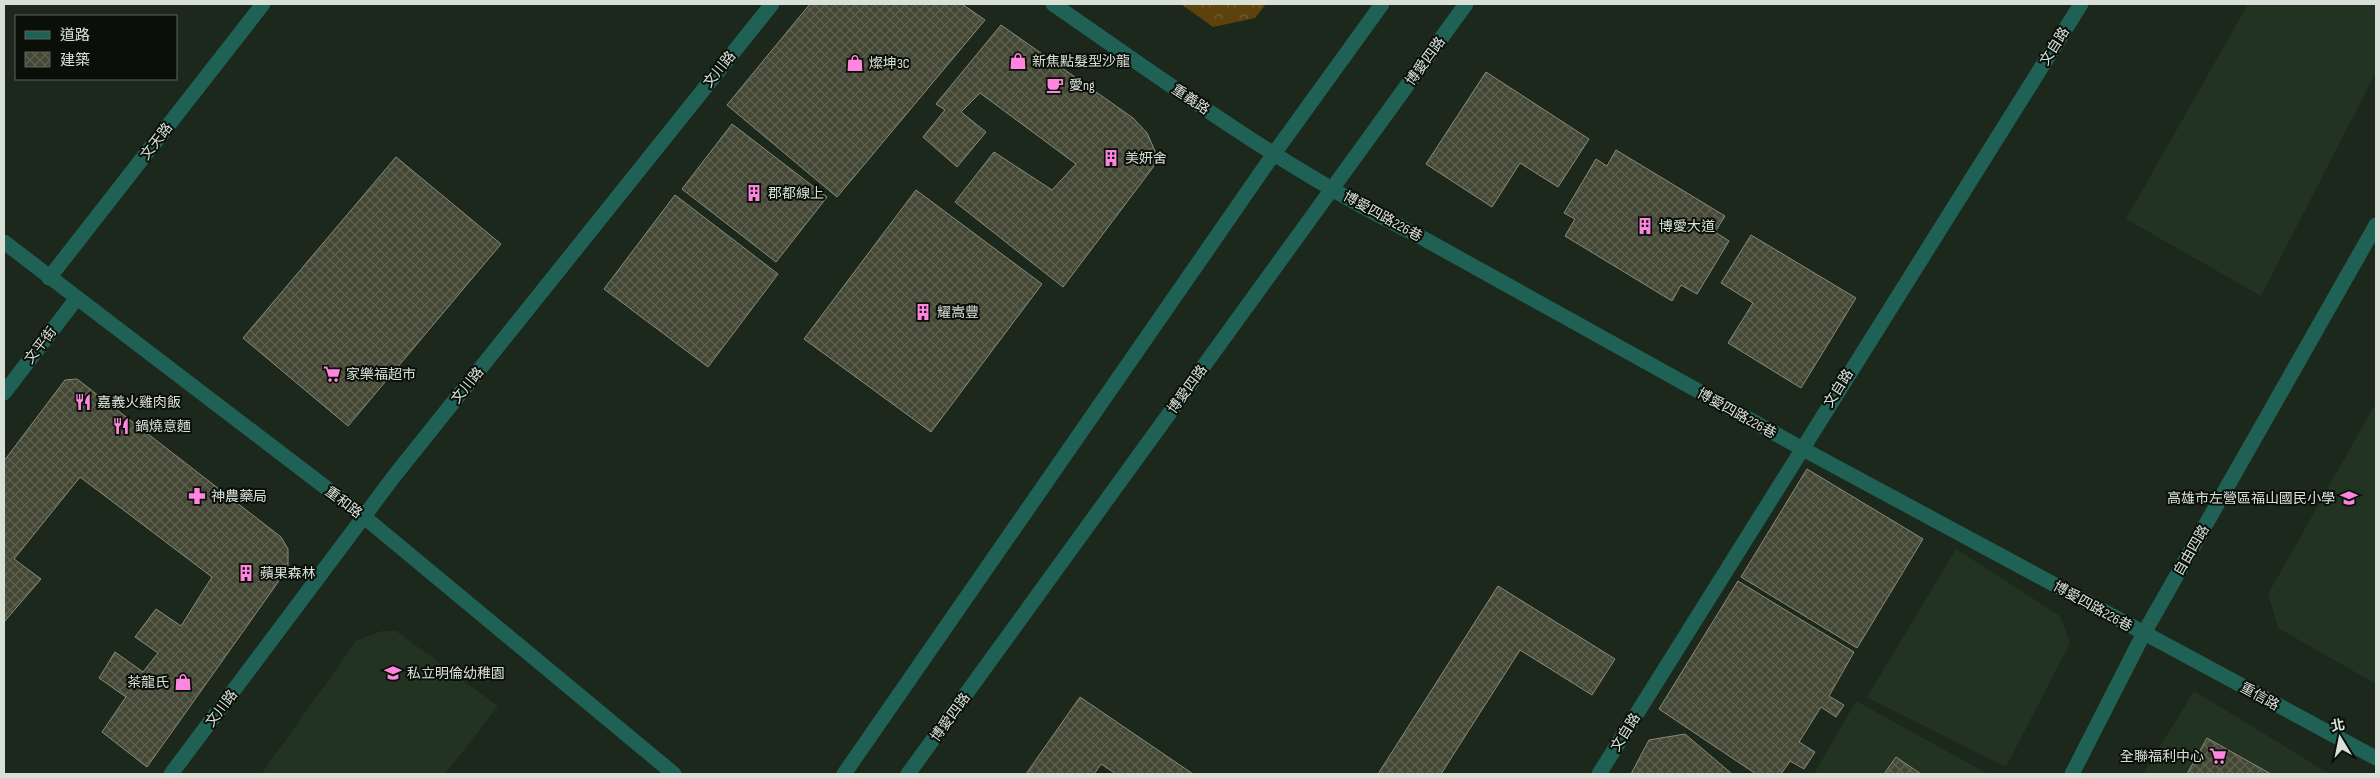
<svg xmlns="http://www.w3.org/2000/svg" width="2380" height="778" font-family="'Sofia Sans Condensed','Noto Sans TC',sans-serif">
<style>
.built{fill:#232}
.forest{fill:url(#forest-crowns)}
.building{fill:url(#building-cross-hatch);stroke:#898b78}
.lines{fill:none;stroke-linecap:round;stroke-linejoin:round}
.minor{stroke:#206155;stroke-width:15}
.labels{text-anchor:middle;stroke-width:4;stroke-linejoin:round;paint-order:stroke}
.street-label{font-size:14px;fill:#d8e0d8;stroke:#0a0f0a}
.poi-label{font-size:14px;fill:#d8e0d8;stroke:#0a0f0a;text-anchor:start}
</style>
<defs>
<pattern id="forest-crowns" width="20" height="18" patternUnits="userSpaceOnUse" patternTransform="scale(1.25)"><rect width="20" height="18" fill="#5e420e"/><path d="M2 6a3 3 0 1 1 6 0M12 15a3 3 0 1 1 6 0" fill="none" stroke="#745d30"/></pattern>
<pattern id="building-cross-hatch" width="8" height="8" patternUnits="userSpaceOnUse" patternTransform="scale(1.25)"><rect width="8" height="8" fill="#454735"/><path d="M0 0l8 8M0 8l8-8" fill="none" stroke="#5f6152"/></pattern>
</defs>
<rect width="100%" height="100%" fill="#1c281c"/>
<g class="built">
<path d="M2248 4H2376V72L2261 296 2126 219Z"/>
<path d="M2376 403V684L2278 628 2268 594Z"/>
<path d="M1956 549 2060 616 2070 643 2006 767 1867 697Z"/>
<path d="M382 631H396L498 706 445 774 262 773 357 640Z"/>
<path d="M2194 691 2330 774H2143Z"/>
<path d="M1856 701 1988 774H1814Z"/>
</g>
<path class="forest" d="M1181 4H1266L1255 18 1213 27Z"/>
<g class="building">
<path d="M810 4H962L985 20 837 197 727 105Z"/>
<path d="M1001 25 1133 118 1147 133 1155 151 1154 166 1063 287 955 202 994 152 1052 190 1076 164 980 93 961 112 986 132 957 167 923 137 945 110 936 104Z"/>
<path d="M1486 72 1589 139 1558 187 1520 163 1492 207 1426 164Z"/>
<path d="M732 124 827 197 776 262 682 189Z"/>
<path d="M1616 150 1725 216 1715 232 1729 241 1697 294 1681 285 1672 301 1565 236 1575 219 1564 213 1596 159 1607 166Z"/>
<path d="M396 157 501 244 348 426 243 338Z"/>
<path d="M916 190 1042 284 931 432 804 339Z"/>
<path d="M675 195 778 274 708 367 604 289Z"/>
<path d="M1751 235 1856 298 1801 388 1728 343 1753 303 1721 283Z"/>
<path d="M77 379 281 537 288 549V568L147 767 102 732 126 697 99 678 115 652 143 672 158 653 135 637 156 609 181 626 212 577 80 477 14 559 41 579 4 622V461L65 380Z"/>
<path d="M1807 469 1923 539 1857 648 1741 577Z"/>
<path d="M1738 581 1854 652 1829 696 1844 705 1836 717 1821 707 1799 742 1815 752 1804 769 1790 761 1781 774H1756L1659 709Z"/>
<path d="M1498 586 1615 659 1592 695 1520 650 1441 774H1378Z"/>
<path d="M1080 697 1193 774H1116L1101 764 1094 774H1026Z"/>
<path d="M1685 734 1732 774H1631L1649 740Z"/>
<path d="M2207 738 2271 774H2187Z"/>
<path d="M1896 757 1921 774H1884Z"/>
</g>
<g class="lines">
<g class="minor">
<path d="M1053 4C1172 86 1289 172 1419 236L1801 448 2376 758"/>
<path d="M4 242 363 516 674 774"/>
<path d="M49 278 263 4"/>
<path d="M4 393 77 298"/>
<path d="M171 774 395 475 772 4"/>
<path d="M844 774 1273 155 1382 4"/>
<path d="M908 774 1466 4"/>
<path d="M1599 774 2081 4"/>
<path d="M2072 774 2144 633 2376 225"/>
</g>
</g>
<defs>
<g id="shop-bare" transform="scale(1.35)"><path d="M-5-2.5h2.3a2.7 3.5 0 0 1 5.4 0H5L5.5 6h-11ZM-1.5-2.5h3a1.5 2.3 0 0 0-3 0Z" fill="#ff85df" stroke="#0a0f0a" stroke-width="2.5" paint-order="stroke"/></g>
<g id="cafe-bare" transform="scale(1.35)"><path d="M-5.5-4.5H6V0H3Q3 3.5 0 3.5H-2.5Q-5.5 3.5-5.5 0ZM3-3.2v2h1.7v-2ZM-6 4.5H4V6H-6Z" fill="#ff85df" stroke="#0a0f0a" stroke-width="2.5" paint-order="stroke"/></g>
<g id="building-bare" transform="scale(1.35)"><path d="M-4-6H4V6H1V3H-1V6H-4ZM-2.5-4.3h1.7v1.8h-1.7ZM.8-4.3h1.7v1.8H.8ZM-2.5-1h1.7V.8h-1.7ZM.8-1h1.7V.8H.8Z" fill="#ff85df" stroke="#0a0f0a" stroke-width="2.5" paint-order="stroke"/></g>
<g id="supermarket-bare" transform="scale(1.35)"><path d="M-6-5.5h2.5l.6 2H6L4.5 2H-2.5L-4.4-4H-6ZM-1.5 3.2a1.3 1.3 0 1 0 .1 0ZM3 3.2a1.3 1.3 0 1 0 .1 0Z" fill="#ff85df" stroke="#0a0f0a" stroke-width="2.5" paint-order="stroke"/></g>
<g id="restaurant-bare" transform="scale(1.35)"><path d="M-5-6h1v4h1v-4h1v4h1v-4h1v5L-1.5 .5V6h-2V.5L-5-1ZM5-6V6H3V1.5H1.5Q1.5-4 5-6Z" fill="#ff85df" stroke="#0a0f0a" stroke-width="2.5" paint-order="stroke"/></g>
<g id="pharmacy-bare" transform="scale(1.35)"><path d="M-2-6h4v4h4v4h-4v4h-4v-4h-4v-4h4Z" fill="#ff85df" stroke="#0a0f0a" stroke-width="2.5" paint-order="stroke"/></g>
<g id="school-bare" transform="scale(1.35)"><path d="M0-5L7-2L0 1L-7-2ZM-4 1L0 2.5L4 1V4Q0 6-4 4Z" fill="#ff85df" stroke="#0a0f0a" stroke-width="2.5" paint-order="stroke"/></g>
</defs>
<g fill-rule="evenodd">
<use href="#shop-bare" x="1018" y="61"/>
<use href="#shop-bare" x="855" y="63"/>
<use href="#cafe-bare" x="1055" y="85"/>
<use href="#building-bare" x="1111" y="158"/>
<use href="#building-bare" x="754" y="193"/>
<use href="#building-bare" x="1645" y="226"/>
<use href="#building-bare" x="923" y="312"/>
<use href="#supermarket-bare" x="332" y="374"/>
<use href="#restaurant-bare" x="83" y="402"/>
<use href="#restaurant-bare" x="121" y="426"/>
<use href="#pharmacy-bare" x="197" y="496"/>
<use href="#school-bare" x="2349" y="498"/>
<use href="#building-bare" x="246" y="573"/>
<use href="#school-bare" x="393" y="673"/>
<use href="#shop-bare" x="183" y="682"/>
<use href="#supermarket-bare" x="2218" y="756"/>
</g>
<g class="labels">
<g class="street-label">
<text transform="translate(2054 46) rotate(-58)" y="5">文自路</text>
<text transform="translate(1425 61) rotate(-54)" y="5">博愛四路</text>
<text transform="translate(719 69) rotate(-51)" y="5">文川路</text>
<text transform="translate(1191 99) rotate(34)" y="5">重義路</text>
<text transform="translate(156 141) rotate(-52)" y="5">文天路</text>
<text transform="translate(1383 216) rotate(29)" y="5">博愛四路226巷</text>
<text transform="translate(40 345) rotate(-52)" y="5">文平街</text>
<text transform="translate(467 385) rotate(-51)" y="5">文川路</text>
<text transform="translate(1838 388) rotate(-58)" y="5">文自路</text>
<text transform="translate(1187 389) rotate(-54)" y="5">博愛四路</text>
<text transform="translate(1737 413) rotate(29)" y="5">博愛四路226巷</text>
<text transform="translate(344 502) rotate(37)" y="5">重和路</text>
<text transform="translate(2191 550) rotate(-60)" y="5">自由四路</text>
<text transform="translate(2093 606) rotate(29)" y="5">博愛四路226巷</text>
<text transform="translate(2260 696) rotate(29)" y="5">重信路</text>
<text transform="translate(221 708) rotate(-53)" y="5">文川路</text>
<text transform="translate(950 717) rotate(-54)" y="5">博愛四路</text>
<text transform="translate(1625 732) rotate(-58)" y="5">文自路</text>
</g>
<g class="poi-label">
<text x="1032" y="66">新焦點髮型沙龍</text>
<text x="869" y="68">燦坤3C</text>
<text x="1069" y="90">愛ng</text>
<text x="1125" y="163">美妍舍</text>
<text x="768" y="198">郡都線上</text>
<text x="1659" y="231">博愛大道</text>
<text x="937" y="317">耀嵩豐</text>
<text x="346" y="379">家樂福超市</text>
<text x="97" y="407">嘉義火雞肉飯</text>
<text x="135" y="431">鍋燒意麵</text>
<text x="211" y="501">神農藥局</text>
<text x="2335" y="503" text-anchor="end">高雄市左營區福山國民小學</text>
<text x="260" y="578">蘋果森林</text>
<text x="407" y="678">私立明倫幼稚園</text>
<text x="169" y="687" text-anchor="end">茶龍氏</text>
<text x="2204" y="761" text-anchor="end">全聯福利中心</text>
</g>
</g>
<rect width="2380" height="778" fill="none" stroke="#d8e0d8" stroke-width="10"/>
<rect x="15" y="15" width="162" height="65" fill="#0a0f0a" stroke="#5c635c"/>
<rect x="25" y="31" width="25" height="8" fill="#206155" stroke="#5c635c"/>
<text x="60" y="40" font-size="15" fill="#d8e0d8">道路</text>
<rect x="25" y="52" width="25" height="15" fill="url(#building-cross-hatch)" stroke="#5c635c"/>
<text x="60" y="65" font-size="15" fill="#d8e0d8">建築</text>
<g transform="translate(2340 738) rotate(350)" stroke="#0a0f0a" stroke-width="4" paint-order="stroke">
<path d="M0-4L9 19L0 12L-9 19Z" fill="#d8e0d8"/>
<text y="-8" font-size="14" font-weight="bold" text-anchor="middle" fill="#d8e0d8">北</text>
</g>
</svg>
